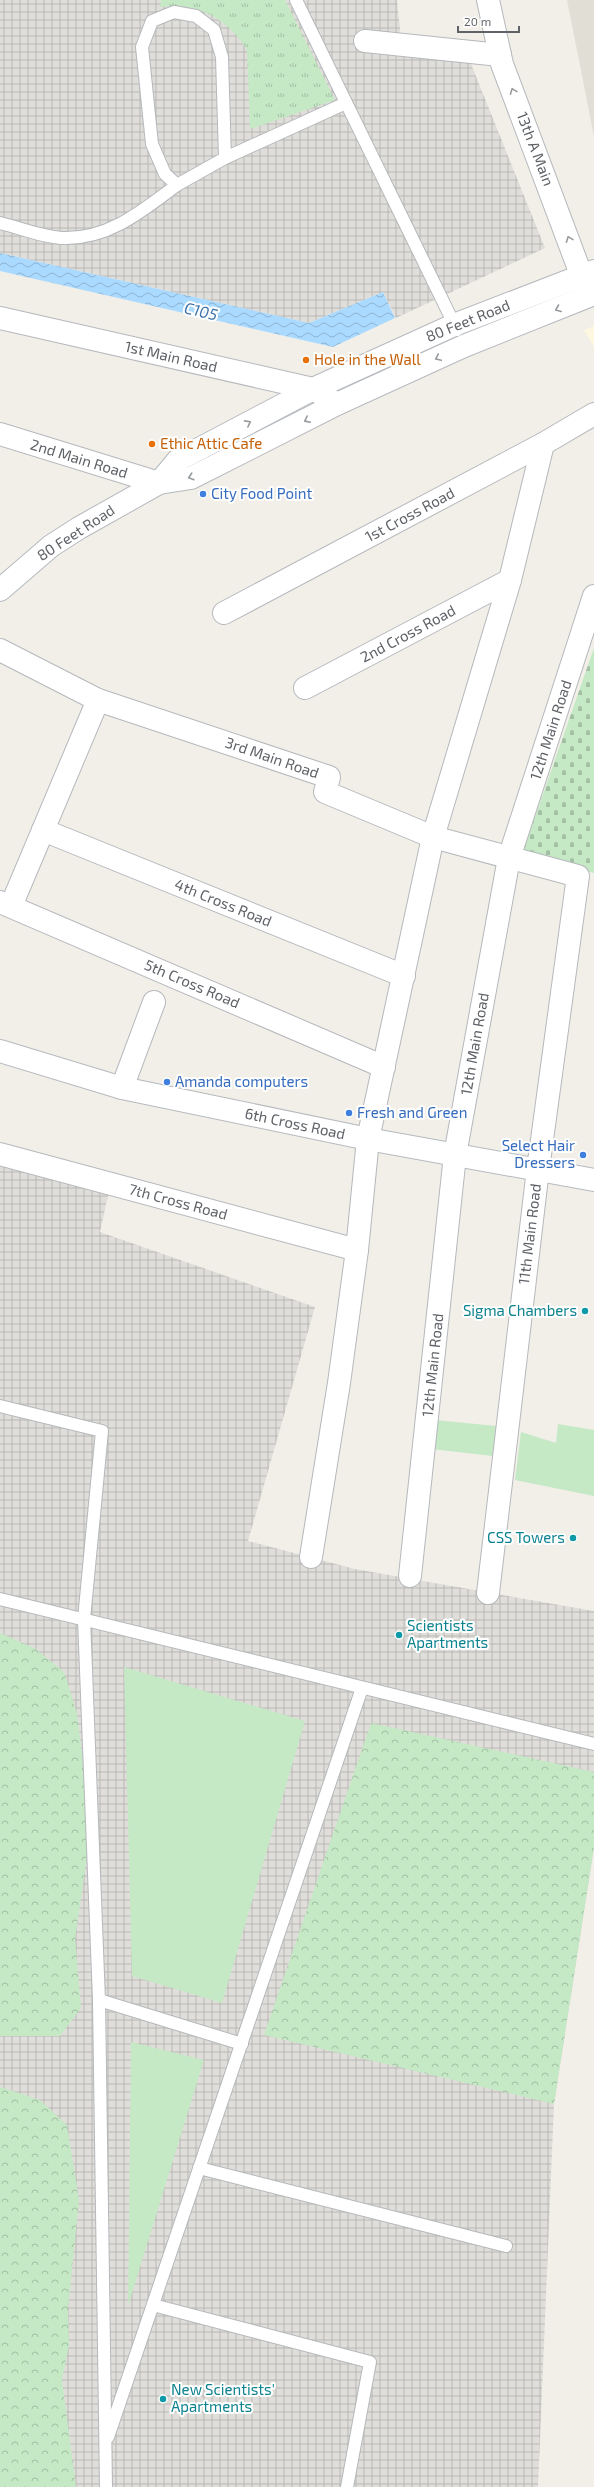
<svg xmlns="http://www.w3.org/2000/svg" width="594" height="2487" font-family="'Exo 2',sans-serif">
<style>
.commercial{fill:#fef7e0}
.industrial{fill:url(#industrial-grid)}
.education{fill:#e1ded6}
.grass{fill:url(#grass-tufts)}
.forest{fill:url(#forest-crowns)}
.cemetery{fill:url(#cemetery-stones)}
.green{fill:#c5e8c5}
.water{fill:url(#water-waves)}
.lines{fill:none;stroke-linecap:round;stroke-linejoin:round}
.lane-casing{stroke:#b5b8bc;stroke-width:14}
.street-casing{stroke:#b5b8bc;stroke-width:24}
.secondary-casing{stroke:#b6babf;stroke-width:24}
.lane{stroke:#fff;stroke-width:12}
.street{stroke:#fff;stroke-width:22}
.secondary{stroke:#fff;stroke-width:22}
.oneway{stroke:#979a9d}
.food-dot{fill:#e8710a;stroke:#fff;stroke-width:1.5}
.shop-dot{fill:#3f7fe0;stroke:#fff;stroke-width:1.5}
.culture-dot{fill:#0f9aa8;stroke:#fff;stroke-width:1.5}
.labels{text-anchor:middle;stroke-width:4;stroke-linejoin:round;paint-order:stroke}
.street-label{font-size:15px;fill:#5f6368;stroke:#fff}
.food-label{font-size:15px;fill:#c56008;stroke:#fff;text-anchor:start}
.shop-label{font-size:15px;fill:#366cbe;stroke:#fff;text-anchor:start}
.culture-label{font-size:15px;fill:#0d838f;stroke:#fff;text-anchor:end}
.water-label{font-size:16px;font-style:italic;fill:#4174aa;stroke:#fff}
</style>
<defs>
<pattern id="industrial-grid" width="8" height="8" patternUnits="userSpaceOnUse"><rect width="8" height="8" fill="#e0deda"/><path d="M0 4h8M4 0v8" fill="none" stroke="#b9b8b5"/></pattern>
<pattern id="grass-tufts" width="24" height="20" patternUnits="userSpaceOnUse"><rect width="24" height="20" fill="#c5e8c5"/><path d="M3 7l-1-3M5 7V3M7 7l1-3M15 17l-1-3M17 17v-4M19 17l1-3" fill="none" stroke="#a3c0a4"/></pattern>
<pattern id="forest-crowns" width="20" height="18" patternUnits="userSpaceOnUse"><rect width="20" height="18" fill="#c5e8c5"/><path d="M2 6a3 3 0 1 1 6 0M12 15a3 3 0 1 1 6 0" fill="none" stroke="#a3c0a4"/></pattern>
<pattern id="cemetery-stones" width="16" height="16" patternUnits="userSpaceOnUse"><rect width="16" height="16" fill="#c5e8c5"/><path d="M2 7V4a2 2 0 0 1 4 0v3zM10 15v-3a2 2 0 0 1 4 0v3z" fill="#a3c0a4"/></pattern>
<pattern id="water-waves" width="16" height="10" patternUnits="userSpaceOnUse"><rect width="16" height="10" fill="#aadaff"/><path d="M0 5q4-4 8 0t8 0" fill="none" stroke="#8eb4d2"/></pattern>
</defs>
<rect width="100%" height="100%" fill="#f1efe8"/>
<path class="commercial" d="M594 326V347L584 330Z"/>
<g class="industrial">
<path d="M0 0H397L402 48 469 59 545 248 396 318 383 292 309 323 0 253Z"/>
<path d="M0 1164 109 1191 100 1232 315 1307 248 1541 355 1569 594 1611V1847L554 2104 538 2487H0Z"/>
</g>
<path class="education" d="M567 0H594V137L581 70Z"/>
<path class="grass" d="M161 0H285L335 100 250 129 247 50C227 18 198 3 160 7Z"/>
<g class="forest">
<path d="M0 1633 36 1649 64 1672 77 1713 91 1829 75 1939 81 2008 60 2036H0Z"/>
<path d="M371 1723 594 1772V1847L554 2104 264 2035Z"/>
<path d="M0 2087 40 2100 67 2125 79 2200 68 2309 69 2345 62 2380 76 2487H0Z"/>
</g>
<path class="cemetery" d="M594 648V873L522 854Z"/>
<g class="green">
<path d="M435 1420 496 1426 493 1456 431 1449Z"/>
<path d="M558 1424 594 1430V1496L515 1480 521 1432 556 1443Z"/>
<path d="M124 1667 305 1721 222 2003 132 1976Z"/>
<path d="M131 2042 204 2060 128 2306Z"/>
</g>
<path class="water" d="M0 253 309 323 383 292 395 318 333 347 0 271Z"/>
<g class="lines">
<g class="lane-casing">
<g id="lane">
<path d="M296 0 457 330"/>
<path d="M225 158 222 57 214 30 196 16 174 12 152 21 142 47 152 144 165 174 177 185 225 158 346 103"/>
<path d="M0 223C21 228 45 238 66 238 111 238 143 210 177 185"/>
<path d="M0 1406 102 1431 84 1619 99 2000 106 2487"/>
<path d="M0 1599 594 1744"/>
<path d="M99 2000 242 2044"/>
<path d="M199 2168 506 2246"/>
<path d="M153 2305 370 2362 347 2487"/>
<path d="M108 2437 362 1688"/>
</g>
</g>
<g class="street-casing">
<g id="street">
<path d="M488 0 502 64 588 293"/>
<path d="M365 41 500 55"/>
<path d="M0 318 313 389 337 404"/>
<path d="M0 434 159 483"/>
<path d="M224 613 543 444 594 414"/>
<path d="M0 650 98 700 329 777 325 792 433 837 578 876 538 1169 488 1593"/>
<path d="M305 688 510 580"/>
<path d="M43 830 404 976"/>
<path d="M0 902 384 1067"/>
<path d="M11 906 98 700"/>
<path d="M122 1088 154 1002"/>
<path d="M0 1154 357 1250"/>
<path d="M311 1557 339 1383 357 1250 368 1139 433 837 510 580 543 444"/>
<path d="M410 1576 455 1155 509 858 594 596"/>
</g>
</g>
<g class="secondary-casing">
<g id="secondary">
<path d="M159 483 178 460 313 389 454 325 594 271"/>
<path d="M0 590 51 546 79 528 159 483 191 478 337 404 464 346 594 294"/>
<path d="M0 1051 122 1088 368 1139 594 1180"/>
</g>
</g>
<use href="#lane" class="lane"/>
<use href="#street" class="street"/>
<use href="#secondary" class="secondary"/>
</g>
<defs><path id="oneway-chevron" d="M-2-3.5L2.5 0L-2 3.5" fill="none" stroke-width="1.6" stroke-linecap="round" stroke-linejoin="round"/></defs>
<g class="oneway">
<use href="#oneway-chevron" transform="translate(513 91) rotate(-111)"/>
<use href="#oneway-chevron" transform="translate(569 239) rotate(-111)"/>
<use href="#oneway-chevron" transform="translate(558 309) rotate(158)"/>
<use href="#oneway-chevron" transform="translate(438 358) rotate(155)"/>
<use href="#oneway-chevron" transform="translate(307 420) rotate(153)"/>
<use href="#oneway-chevron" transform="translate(248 423) rotate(-28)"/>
<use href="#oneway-chevron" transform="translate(191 477) rotate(162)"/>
</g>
<g class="food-dot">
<circle cx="306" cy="360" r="4"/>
<circle cx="152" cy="444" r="4"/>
</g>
<g class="shop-dot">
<circle cx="203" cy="494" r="4"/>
<circle cx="167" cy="1082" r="4"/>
<circle cx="349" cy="1113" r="4"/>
<circle cx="583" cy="1155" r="4"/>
</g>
<g class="culture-dot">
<circle cx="585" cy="1311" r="4"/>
<circle cx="573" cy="1538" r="4"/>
<circle cx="399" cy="1635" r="4"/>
<circle cx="163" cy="2399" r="4"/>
</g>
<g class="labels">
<g class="street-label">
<text transform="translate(535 149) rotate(69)" y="5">13th A Main</text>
<text transform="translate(468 321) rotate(-22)" y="5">80 Feet Road</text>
<text transform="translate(171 357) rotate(13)" y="5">1st Main Road</text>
<text transform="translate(79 459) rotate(17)" y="5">2nd Main Road</text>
<text transform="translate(410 515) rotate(-28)" y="5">1st Cross Road</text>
<text transform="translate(76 533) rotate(-33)" y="5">80 Feet Road</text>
<text transform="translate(408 634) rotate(-28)" y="5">2nd Cross Road</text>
<text transform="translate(551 730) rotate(-72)" y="5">12th Main Road</text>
<text transform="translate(272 758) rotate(19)" y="5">3rd Main Road</text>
<text transform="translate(223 903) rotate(22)" y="5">4th Cross Road</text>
<text transform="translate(192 984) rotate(23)" y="5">5th Cross Road</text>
<text transform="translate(475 1044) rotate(-80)" y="5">12th Main Road</text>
<text transform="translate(295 1124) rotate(12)" y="5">6th Cross Road</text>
<text transform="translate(178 1202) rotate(15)" y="5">7th Cross Road</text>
<text transform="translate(530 1234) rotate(-83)" y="5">11th Main Road</text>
<text transform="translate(433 1365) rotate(-84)" y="5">12th Main Road</text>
</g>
<g class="food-label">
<text x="314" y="365">Hole in the Wall</text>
<text x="160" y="449">Ethic Attic Cafe</text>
</g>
<g class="shop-label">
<text x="211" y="499">City Food Point</text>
<text x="175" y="1087">Amanda computers</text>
<text x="357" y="1118">Fresh and Green</text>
<text x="575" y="1151" text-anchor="end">Select Hair<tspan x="575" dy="17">Dressers</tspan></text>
</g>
<g class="culture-label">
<text x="577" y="1316">Sigma Chambers</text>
<text x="565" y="1543">CSS Towers</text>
<text x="407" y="1631" text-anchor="start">Scientists<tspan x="407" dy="17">Apartments</tspan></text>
<text x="171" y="2395" text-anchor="start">New Scientists'<tspan x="171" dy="17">Apartments</tspan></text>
</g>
<g class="water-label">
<text transform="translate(201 311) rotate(13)" y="6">C105</text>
</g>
</g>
<path d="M458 26v6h61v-6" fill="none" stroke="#5f6368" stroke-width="2"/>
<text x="464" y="26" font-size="12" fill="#5f6368" stroke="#ffffff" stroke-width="3" paint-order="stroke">20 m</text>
</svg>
